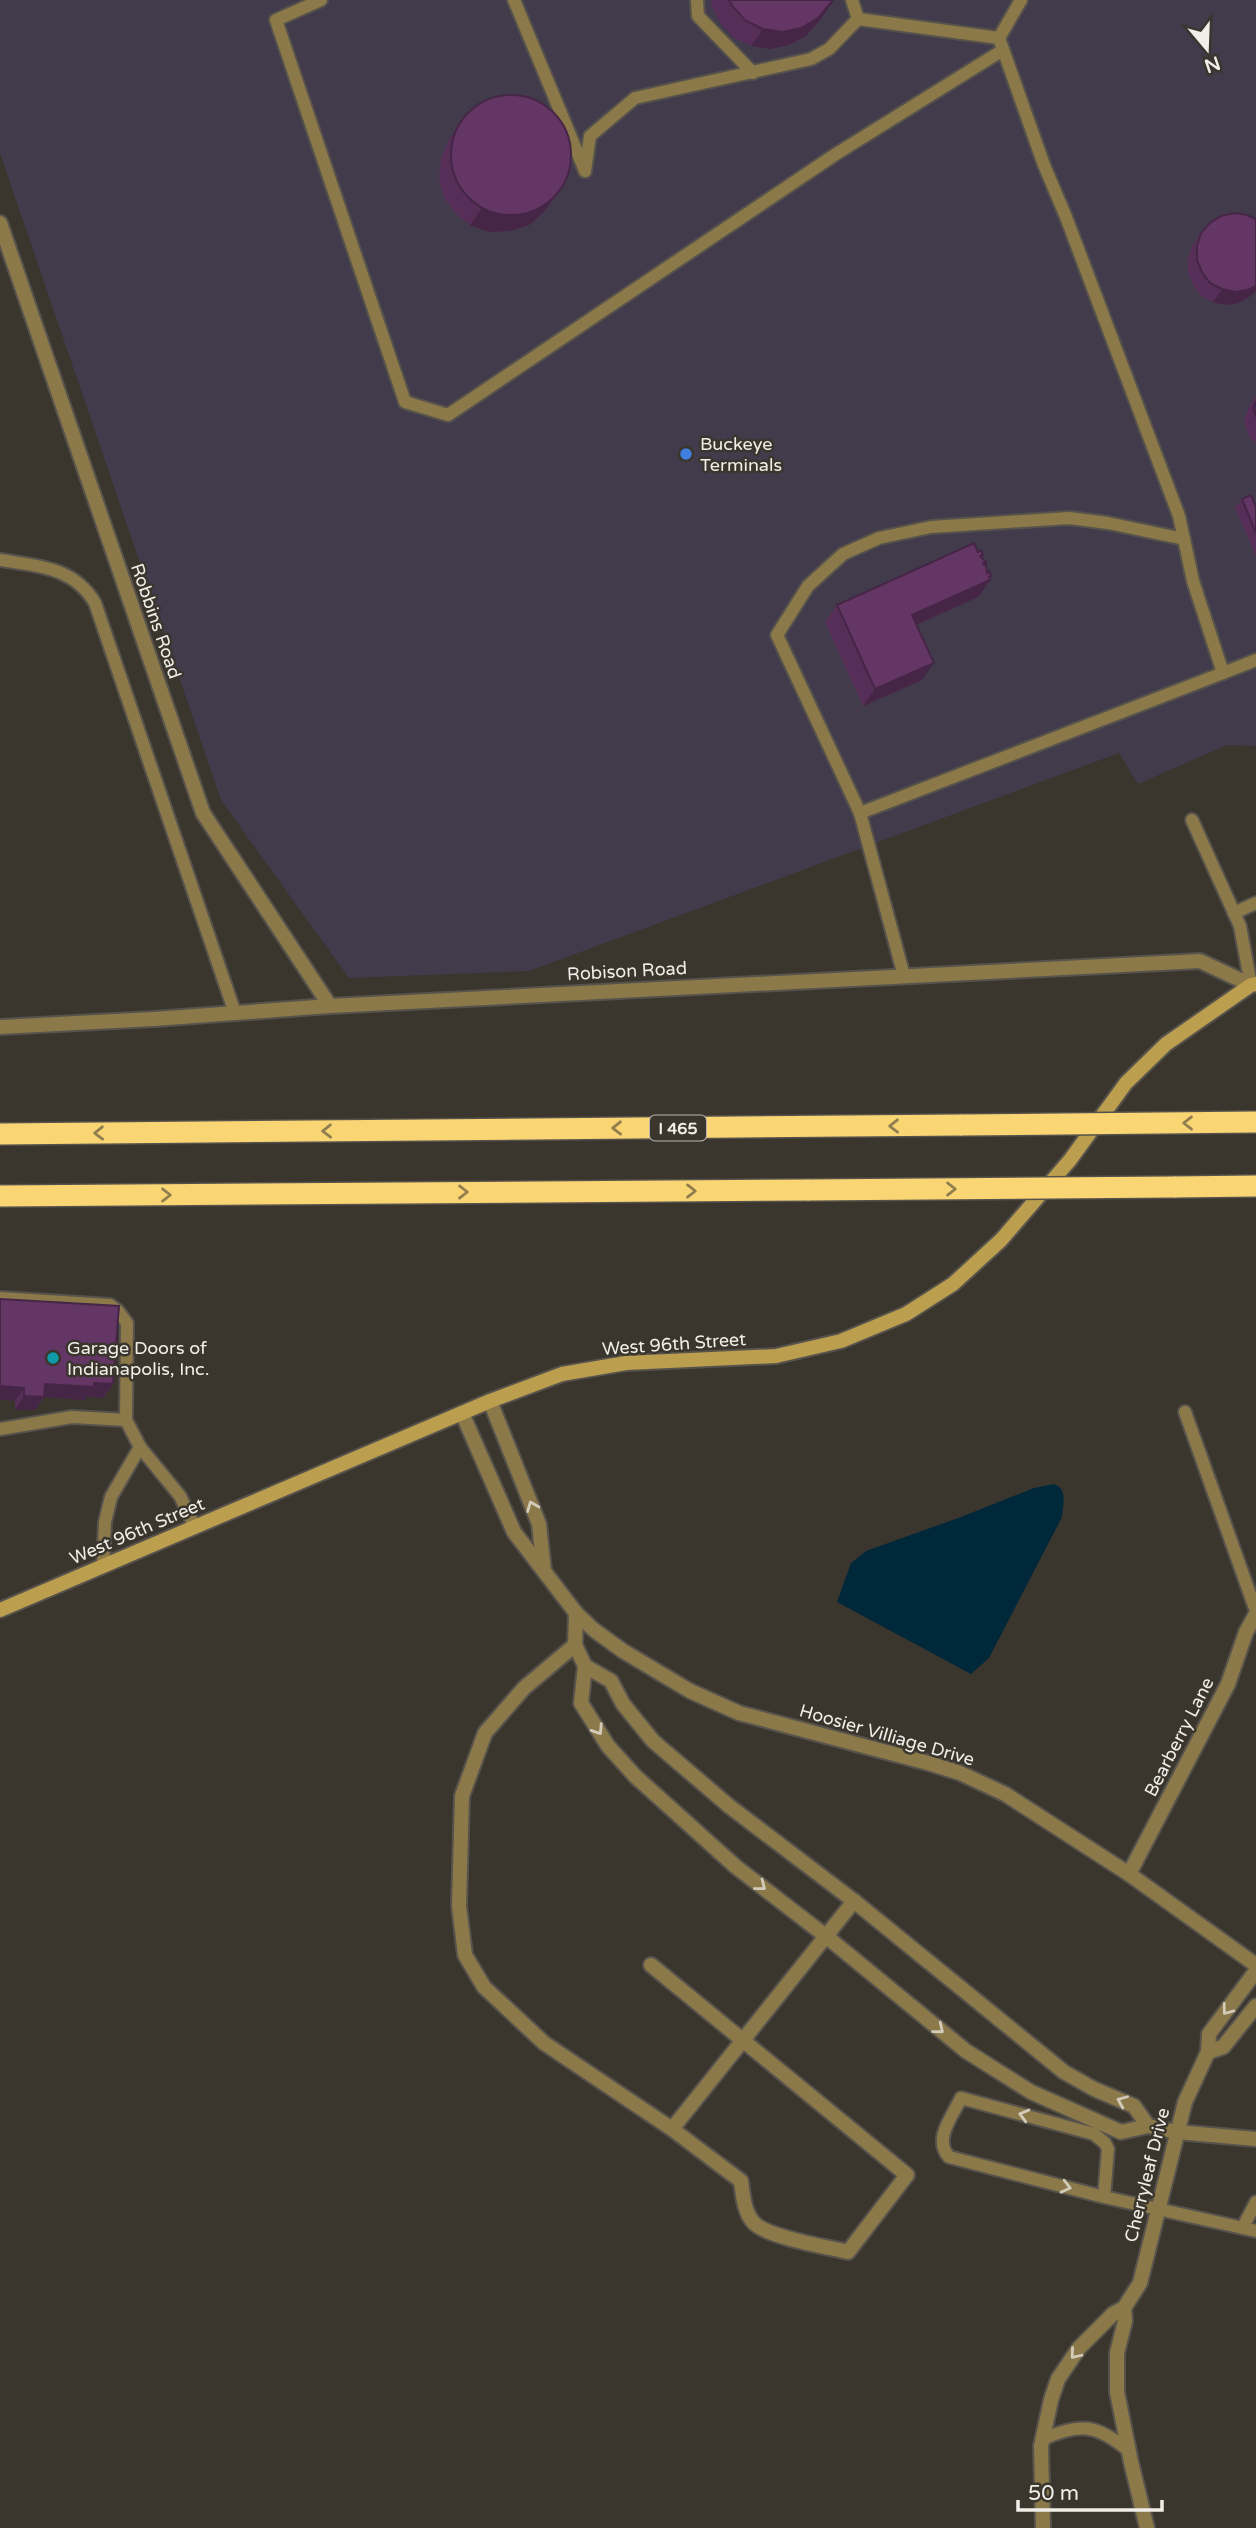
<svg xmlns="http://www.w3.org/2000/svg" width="1256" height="2528" font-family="'Varela Round',sans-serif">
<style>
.industrial{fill:#413b4c}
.water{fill:#00283b}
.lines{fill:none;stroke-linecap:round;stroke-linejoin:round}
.lane-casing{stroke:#57534c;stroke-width:16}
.street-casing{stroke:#57534c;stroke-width:18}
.secondary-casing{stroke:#57534c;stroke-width:18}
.highway-casing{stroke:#57534c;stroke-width:24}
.lane{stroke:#8b7949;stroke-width:12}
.street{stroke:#8b7949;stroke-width:14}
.secondary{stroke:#bb9e4e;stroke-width:14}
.highway{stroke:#f9d574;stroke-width:21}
.highway-bridge-casing{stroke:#57534c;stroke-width:24;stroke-linecap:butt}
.highway-bridge{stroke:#f9d574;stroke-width:21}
.wall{fill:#562e57}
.shaded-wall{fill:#462647}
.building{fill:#643665;stroke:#462647;stroke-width:2}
.oneway{stroke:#907e4e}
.oneway2{stroke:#d2cbb9}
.shop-dot{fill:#3f7fe0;stroke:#3a362e;stroke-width:2.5}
.culture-dot{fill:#0f9aa8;stroke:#3a362e;stroke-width:2.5}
.labels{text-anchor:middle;stroke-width:5;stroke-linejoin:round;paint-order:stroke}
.shield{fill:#3a362e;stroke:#bab7b1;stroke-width:2}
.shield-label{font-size:16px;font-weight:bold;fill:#f1eee9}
.poi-label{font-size:18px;fill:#f1eee9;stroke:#3a362e;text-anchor:start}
.street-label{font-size:18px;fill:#f1eee9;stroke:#3a362e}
</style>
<rect width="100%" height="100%" fill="#3a362e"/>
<path class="industrial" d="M0 0H1256V746L1227 745 1138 784 1119 753 529 971 349 978 221 800 0 153Z"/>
<path class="water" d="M1054 1484C1068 1489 1063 1505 1062 1517L989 1658 971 1674 837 1602 851 1563 866 1551 961 1517 1034 1488Z"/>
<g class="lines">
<g class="lane-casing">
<g id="lane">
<path d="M321 0 276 20 405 402 448 415 836 154 1003 50"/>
<path d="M514 0 585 171"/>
<path d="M697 0 698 16 753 73"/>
<path d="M852 0 858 19"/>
<path d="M858 19 999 38"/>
<path d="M585 171 590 136 635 98 811 59 829 49 858 19"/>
<path d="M0 560C38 566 74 567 95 603L235 1013"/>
<path d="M1223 673 1256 660"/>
<path d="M860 813 777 635 808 586 843 554 879 538 931 527 1069 518 1108 523 1184 539"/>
<path d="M1192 820 1240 926 1251 985"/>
<path d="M1234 913 1256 903"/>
<path d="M904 976 860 813 1223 673 1193 581 1179 516 1066 217 1044 165 999 38 1021 0"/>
<path d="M0 1298 110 1305 118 1311 127 1323 126 1420 140 1447 180 1496 195 1527"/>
<path d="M1185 1412 1256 1611"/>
<path d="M0 1429 72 1417 126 1420"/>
<path d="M103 1566 105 1522 111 1497 140 1447"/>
<path d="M1104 2197 1108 2149 1105 2143 1094 2134 961 2098C952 2117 933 2139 949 2157L1104 2197 1256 2231"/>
<path d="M1243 2227 1256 2202"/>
<path d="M1043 2439C1081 2422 1097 2425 1128 2450"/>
</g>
</g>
<g class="street-casing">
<g id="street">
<path d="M0 223 203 813 330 1006"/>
<path d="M0 1027 154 1019 330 1006 1200 961 1251 985"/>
<path d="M490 1401 539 1524 544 1571"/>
<path d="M462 1413 514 1532 576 1613 594 1630 623 1651 690 1691 739 1713 928 1763 960 1773 1005 1794 1129 1874 1256 1965"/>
<path d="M576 1613 575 1645 585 1666 581 1703 608 1746 635 1776 735 1866 827 1937 966 2051 1031 2092 1121 2132 1148 2126 1134 2106 1094 2089 1064 2072 854 1901 729 1806 653 1741 623 1704 611 1681 585 1666"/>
<path d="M575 1645 524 1688 485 1733 462 1796 459 1906 465 1955 484 1987 544 2043 672 2129 854 1901"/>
<path d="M1129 1874 1228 1684 1246 1632 1256 1614"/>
<path d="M651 1965 907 2175 848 2252C827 2247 767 2237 754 2223 744 2213 743 2195 741 2181L672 2129"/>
<path d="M1208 2052 1223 2047 1256 2006"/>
<path d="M1148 2126 1177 2132 1256 2139"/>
<path d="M1124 2308 1125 2321 1117 2353V2392L1131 2462 1147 2528"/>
<path d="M1043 2528 1041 2446 1051 2400 1058 2379 1079 2348 1113 2314 1124 2308 1140 2283 1185 2102 1208 2052 1209 2034 1256 1971"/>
</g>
</g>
<g class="secondary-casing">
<path id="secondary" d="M0 1610 490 1401 562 1374 626 1363 776 1356 841 1341 906 1314 953 1284 1001 1240 1070 1160 1126 1083 1166 1044 1251 985 1256 984"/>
</g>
<g class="highway-casing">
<g id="highway">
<path d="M0 1134 962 1125"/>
<path d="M1174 1187 1256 1186"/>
<path d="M0 1196 809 1190"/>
</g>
</g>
<use href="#lane" class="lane"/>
<use href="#street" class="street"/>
<use href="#secondary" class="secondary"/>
<use href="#highway" class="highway"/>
<g class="highway-bridge-casing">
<g id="highway-bridge">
<path d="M962 1125 1256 1122"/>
<path d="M809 1190 1174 1187"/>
</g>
</g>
<use href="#highway-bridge" class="highway-bridge"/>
</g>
<g class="wall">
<path d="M711 0H833L820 20 806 36 789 45 770 49 751 46 734 38 721 24 712 7Z"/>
<path d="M460 123 556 195 544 212 529 225 510 231 489 232 470 225 455 213 444 197 439 178 441 159 448 141Z"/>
<path d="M1201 233 1249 297 1238 303 1226 305 1213 302 1201 296 1193 285 1188 273V259L1192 246Z"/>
<path d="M1256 397V443L1249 437 1244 421 1250 405Z"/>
<path d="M1242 499 1256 508V556L1235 508Z"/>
<path d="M981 558 986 562 984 565 987 573 991 576 990 578V580L978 597 916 625 922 680 863 706 825 622 837 605Z"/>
<path d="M0 1299 113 1384 103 1398 87 1396 85 1400 44 1397 35 1410H15V1401Z"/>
</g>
<g class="shaded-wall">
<path d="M832 3 820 20 806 36 789 45 770 49 751 46 763 29Z"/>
<path d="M556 195 544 212 529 225 510 231 489 232 470 225 482 208Z"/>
<path d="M1256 286V291L1249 297 1238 303 1226 305 1213 302 1222 289Z"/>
<path d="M991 576 988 581 990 580 978 597 900 632 912 615Z"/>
<path d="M934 663 922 680 863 706 875 689Z"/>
<path d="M94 1383 113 1384 103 1398 87 1396 85 1400 44 1397 35 1410H15L24 1396 45 1384Z"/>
<path d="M0 1386 24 1388 15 1401 0 1400Z"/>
</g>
<g class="building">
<path d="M729 0H833L818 18 801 28 782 32 763 29 746 21 733 7Z"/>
<circle cx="511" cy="155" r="60"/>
<path d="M1235 213 1247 215 1256 219V286L1247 290 1235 292 1222 289 1210 283 1202 272 1197 260V246L1201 233 1210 223 1221 216Z"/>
<path d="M1256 401V417L1253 408Z"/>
<path d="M1251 495 1256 508V533L1242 499Z"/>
<path d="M974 543 978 552 981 550 983 555 980 556 986 562 983 563 984 565 986 564 987 573 989 571 991 576 989 577 990 580 912 615 934 663 875 689 837 605Z"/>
<path d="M0 1299 119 1306 113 1384 94 1383V1387L45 1384 44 1397 24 1396V1388L0 1386Z"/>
</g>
<defs><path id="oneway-chevron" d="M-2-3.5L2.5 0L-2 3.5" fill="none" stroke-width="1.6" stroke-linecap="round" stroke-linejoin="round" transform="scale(1.75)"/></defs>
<g class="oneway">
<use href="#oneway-chevron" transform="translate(1188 1123) rotate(180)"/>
<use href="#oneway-chevron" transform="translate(894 1126) rotate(179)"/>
<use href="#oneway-chevron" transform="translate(617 1128) rotate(179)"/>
<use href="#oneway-chevron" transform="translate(327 1131) rotate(179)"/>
<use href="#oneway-chevron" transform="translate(99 1133) rotate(179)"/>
<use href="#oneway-chevron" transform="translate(951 1189)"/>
<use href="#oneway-chevron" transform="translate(691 1191)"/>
<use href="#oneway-chevron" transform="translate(463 1192)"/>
<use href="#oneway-chevron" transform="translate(166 1195)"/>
</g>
<g class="oneway2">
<use href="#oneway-chevron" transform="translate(532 1506) rotate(-112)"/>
<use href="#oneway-chevron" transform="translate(598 1730) rotate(57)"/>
<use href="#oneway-chevron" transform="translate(761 1886) rotate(38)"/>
<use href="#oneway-chevron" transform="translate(1227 2010) rotate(127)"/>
<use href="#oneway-chevron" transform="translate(939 2029) rotate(39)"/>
<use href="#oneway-chevron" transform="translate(1122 2101) rotate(-157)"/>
<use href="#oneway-chevron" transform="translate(1024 2115) rotate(-165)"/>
<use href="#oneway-chevron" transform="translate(1066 2187) rotate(14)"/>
<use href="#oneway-chevron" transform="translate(1075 2354) rotate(130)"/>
</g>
<circle class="shop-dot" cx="686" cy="454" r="7"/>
<circle class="culture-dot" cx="53" cy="1358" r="7"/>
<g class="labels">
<rect class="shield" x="650" y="1115.5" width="56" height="25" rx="5"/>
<g class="shield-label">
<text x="678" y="1134">I 465</text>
</g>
<g class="poi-label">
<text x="700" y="450">Buckeye<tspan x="700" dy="21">Terminals</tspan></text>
<text x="67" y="1354">Garage Doors of<tspan x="67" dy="21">Indianapolis, Inc.</tspan></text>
</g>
<g class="street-label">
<text transform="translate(156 621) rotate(71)" y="6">Robbins Road</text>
<text transform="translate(627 971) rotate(-3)" y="6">Robison Road</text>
<text transform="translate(674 1344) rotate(-4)" y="6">West 96th Street</text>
<text transform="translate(137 1531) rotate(-23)" y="6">West 96th Street</text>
<text transform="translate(887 1735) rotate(16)" y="6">Hoosier Villiage Drive</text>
<text transform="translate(1179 1737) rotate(-63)" y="6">Bearberry Lane</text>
<text transform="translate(1147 2175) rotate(-76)" y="6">Cherryleaf Drive</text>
</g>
</g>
<g transform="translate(1207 49) rotate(161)" stroke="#3a362e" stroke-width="5" paint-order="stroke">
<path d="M0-5L12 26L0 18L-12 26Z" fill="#f1eee9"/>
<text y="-10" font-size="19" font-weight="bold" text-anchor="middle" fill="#f1eee9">N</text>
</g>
<path d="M1018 2500v10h144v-10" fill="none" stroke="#f1eee9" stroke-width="3.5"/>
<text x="1028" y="2500" font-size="21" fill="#f1eee9" stroke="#3a362e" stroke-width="5" paint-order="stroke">50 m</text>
</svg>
